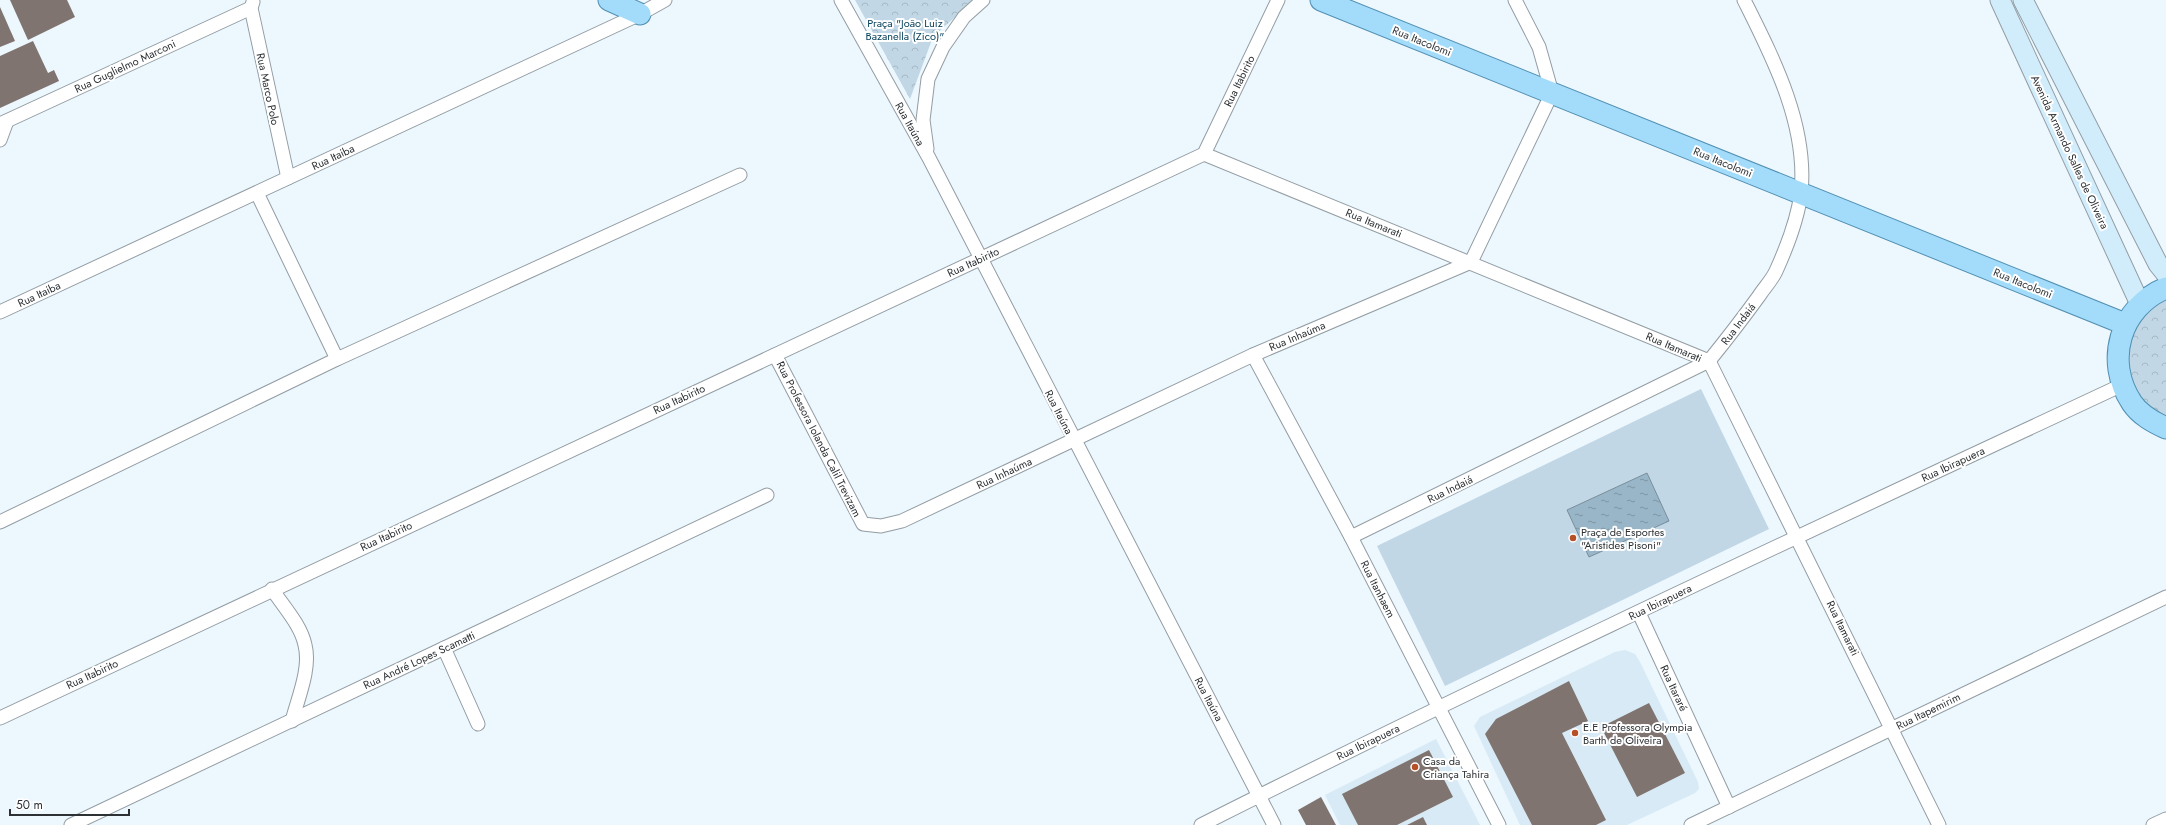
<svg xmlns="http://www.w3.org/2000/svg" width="2166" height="825" font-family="Jost,sans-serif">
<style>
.built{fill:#d8eaf5}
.park{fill:url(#park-crowns)}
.garden{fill:#c1d7e5}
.water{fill:url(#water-ripples);stroke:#798e9c}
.building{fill:#7f7470}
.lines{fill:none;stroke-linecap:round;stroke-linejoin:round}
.street-casing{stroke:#939da3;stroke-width:15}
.secondary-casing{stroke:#939da3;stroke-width:21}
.primary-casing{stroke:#5290b2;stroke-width:23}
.street{stroke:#fff;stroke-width:13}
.secondary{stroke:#d1edfc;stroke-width:19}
.primary{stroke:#a3dbfa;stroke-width:21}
.poi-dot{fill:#b75027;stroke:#fff;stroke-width:1.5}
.labels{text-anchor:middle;stroke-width:4;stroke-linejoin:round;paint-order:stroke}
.park-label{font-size:11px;fill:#09425c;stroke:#fff}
.street-label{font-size:11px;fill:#2d3134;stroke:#fff}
.poi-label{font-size:11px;fill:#2d3134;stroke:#fff;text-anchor:start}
</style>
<defs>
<pattern id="park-crowns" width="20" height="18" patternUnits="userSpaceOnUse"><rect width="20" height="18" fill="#c1d7e5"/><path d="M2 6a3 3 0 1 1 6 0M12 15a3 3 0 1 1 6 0" fill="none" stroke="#a6b9c5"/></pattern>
<pattern id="water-ripples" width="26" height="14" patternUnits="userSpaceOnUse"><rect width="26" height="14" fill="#99b6c8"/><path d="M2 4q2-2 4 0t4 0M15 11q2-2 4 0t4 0" fill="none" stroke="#7d95a3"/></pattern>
</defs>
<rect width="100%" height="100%" fill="#ecf7fe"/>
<g class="built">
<path d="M1625 650 1635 654 1640 662 1698 782 1699 789 1695 793 1627 825H1520L1474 726 1480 717 1615 652Z"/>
<path d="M1436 739 1480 825H1340L1325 795Z"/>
</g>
<g class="park">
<path d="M855 0H974L933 37 910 99Z"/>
<path d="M2166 293V422L2150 414 2124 377 2127 331Z"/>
</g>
<path class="garden" d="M1701 389 1769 529 1445 686 1377 546Z"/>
<path class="water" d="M1647 473 1669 521 1589 557 1567 510Z"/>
<g class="building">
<path d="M10 0H67L75 17 28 40Z"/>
<path d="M0 7 15 41 0 47Z"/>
<path d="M33 41 48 73 54 70 59 81 0 108V56Z"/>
<path d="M1569 681 1588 721 1562 733 1606 820 1596 825H1532L1485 734 1496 719Z"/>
<path d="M1649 703 1685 773 1637 797 1601 727Z"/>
<path d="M1429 750 1453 797 1397 825H1358L1342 794Z"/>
<path d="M1321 797 1336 825H1306L1298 810Z"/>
<path d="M1423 817 1427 825H1407Z"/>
</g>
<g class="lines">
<g class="street-casing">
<g id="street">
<path d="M841 0 929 158 1274 825"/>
<path d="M253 2 251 8 288 178"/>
<path d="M0 124 251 8"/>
<path d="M0 140 7 121"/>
<path d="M927 149 923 120 928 79 943 47 964 17 983 0"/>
<path d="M1204 154 1709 361 1939 825"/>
<path d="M257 193 337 359"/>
<path d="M0 312 640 14 665 0"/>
<path d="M775 355 863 524 881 526 902 521 1253 355 1471 262 1552 93 1539 47 1515 0"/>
<path d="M1253 355 1351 537 1499 825"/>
<path d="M0 522 337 359 740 175"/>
<path d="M1351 537 1709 361C1726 340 1743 318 1759 296 1764 288 1772 280 1776 271 1786 249 1798 217 1801 193 1808 125 1773 58 1744 0"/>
<path d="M272 589C283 606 301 625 305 645 311 668 298 698 292 721"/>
<path d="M1639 613 1729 807"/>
<path d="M444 648 478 724"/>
<path d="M0 718 1204 154 1278 0"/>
<path d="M71 825 767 495"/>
<path d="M1201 825C1505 672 1814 529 2122 385"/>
<path d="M1691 825 2166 597"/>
<path d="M2153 825 2166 819"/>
</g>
</g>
<g class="secondary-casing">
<g id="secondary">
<path d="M2000 0 2140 304"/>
<path d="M2023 0 2158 264 2166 274"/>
</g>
</g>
<g class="primary-casing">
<g id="primary">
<path d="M609 0 640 14"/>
<path d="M1321 0 2125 324"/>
<path d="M2166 288C2120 307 2104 361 2132 403 2140 415 2153 422 2166 428"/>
</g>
</g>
<use href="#street" class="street"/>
<use href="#secondary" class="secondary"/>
<use href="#primary" class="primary"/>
</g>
<g class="poi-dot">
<circle cx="1573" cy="538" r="4"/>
<circle cx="1575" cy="733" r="4"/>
<circle cx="1415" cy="767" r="4"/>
</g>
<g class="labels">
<g class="park-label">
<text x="905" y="27">Praça "João Luiz<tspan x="905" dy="13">Bazanella (Zico)"</tspan></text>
</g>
<g class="street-label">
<text transform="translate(1422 41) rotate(22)" y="4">Rua Itacolomi</text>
<text transform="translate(125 66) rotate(-25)" y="4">Rua Guglielmo Marconi</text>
<text transform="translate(1239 81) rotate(-64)" y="4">Rua Itabirito</text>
<text transform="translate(268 89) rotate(78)" y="4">Rua Marco Polo</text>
<text transform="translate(910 124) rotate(61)" y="4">Rua Itaúna</text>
<text transform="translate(2070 152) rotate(65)" y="4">Avenida Armando Salles de Oliveira</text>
<text transform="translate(333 157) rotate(-25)" y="4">Rua Itaiba</text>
<text transform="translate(1723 162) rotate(22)" y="4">Rua Itacolomi</text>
<text transform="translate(1374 223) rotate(22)" y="4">Rua Itamarati</text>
<text transform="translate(973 262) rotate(-25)" y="4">Rua Itabirito</text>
<text transform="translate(2023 283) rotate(22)" y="4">Rua Itacolomi</text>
<text transform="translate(39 294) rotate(-25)" y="4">Rua Itaiba</text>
<text transform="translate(1738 324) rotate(-53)" y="4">Rua Indaiá</text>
<text transform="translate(1297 336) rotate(-23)" y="4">Rua Inhaúma</text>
<text transform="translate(1674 347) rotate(23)" y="4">Rua Itamarati</text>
<text transform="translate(679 399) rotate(-25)" y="4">Rua Itabirito</text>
<text transform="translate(1059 412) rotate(63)" y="4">Rua Itaúna</text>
<text transform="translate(819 439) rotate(63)" y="4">Rua Professora Iolanda Calil Trevizam</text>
<text transform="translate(1953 464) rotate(-25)" y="4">Rua Ibirapuera</text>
<text transform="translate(1004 473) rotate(-25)" y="4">Rua Inhaúma</text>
<text transform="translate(1450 489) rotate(-26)" y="4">Rua Indaiá</text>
<text transform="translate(386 536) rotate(-25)" y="4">Rua Itabirito</text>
<text transform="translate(1378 589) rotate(63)" y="4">Rua Itanhaem</text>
<text transform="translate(1660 602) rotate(-26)" y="4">Rua Ibirapuera</text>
<text transform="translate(1843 628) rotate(64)" y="4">Rua Itamarati</text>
<text transform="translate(419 660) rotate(-25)" y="4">Rua André Lopes Scamatti</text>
<text transform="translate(92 674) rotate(-25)" y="4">Rua Itabirito</text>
<text transform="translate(1674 688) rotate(65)" y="4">Rua Itararé</text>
<text transform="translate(1209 699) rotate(62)" y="4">Rua Itaúna</text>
<text transform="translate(1928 711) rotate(-26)" y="4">Rua Itapemirim</text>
<text transform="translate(1368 742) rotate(-26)" y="4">Rua Ibirapuera</text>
</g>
<g class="poi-label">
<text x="1581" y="536">Praça de Esportes<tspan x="1581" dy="13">"Aristides Pisoni"</tspan></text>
<text x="1583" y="731">E.E Professora Olympia<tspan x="1583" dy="13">Barth de Oliveira</tspan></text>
<text x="1423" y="765">Casa da<tspan x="1423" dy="13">Criança Tahira</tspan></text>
</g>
</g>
<path d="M10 809v6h119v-6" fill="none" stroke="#2d3134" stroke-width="2"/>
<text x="16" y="809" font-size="12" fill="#2d3134" stroke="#ffffff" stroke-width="3" paint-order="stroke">50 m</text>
</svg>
